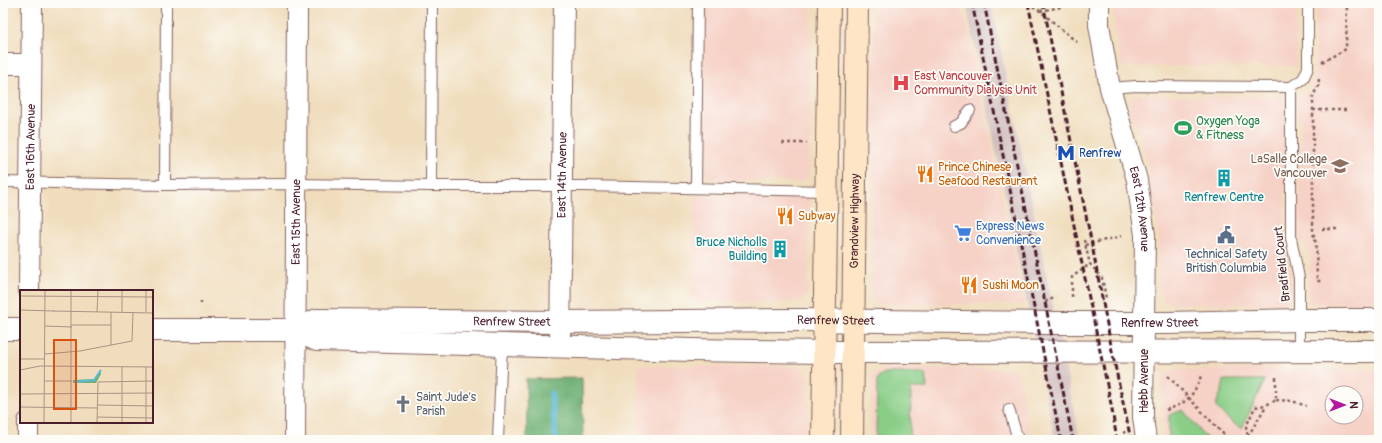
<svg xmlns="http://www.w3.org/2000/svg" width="1382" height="443" font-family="Pangolin,sans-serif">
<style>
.built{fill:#f6d1c6;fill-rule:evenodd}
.industrial{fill:#d1bfbf}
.green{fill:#89cd87;stroke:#6a7659}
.forest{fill:#6eb074;stroke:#5c6850}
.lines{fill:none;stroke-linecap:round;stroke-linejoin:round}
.stream{stroke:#5abad8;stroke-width:5.5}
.service-casing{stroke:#84625e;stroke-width:12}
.minor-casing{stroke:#84625e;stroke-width:22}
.tertiary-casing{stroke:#84625e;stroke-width:24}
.secondary-casing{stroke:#84625e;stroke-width:24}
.path{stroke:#84625e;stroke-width:2.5;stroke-dasharray:3 3;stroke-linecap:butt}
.service{stroke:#fff;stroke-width:10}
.minor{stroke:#fff;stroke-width:20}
.tertiary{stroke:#fff;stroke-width:22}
.secondary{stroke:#fde5c5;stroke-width:22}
.rail{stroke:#4a1f2b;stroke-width:3;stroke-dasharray:6 3;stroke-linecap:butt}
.labels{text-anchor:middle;stroke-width:3.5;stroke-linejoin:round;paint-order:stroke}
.health-label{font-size:12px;fill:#be3a42;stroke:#fdfcf7;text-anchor:start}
.leisure-label{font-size:12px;fill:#27864d;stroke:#fdfcf7;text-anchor:start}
.street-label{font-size:12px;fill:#4a1f2b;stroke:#fdfcf7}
.transit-label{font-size:12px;fill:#164399;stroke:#fdfcf7;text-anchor:start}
.education-label{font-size:12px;fill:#785e54;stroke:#fdfcf7;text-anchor:end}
.food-label{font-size:12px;fill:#c56008;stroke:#fdfcf7;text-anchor:start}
.culture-label{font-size:12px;fill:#0d838f;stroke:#fdfcf7}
.shop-label{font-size:12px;fill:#366cbe;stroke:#fdfcf7;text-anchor:start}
.service-label{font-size:12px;fill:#4e5e75;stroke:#fdfcf7}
.worship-label{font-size:12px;fill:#5b616d;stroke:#fdfcf7;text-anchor:start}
.inset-river{fill:none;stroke:#5abad8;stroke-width:2}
.inset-road{fill:none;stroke:#ae9183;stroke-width:1}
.view{fill:#d8530f;fill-opacity:0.15;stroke:#d8530f;stroke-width:2}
.inset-edge{fill:none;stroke:#4a1f2b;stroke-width:2}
</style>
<rect width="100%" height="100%" fill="#fdfcf7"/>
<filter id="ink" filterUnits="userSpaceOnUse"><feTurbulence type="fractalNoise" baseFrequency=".025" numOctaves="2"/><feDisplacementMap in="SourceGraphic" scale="8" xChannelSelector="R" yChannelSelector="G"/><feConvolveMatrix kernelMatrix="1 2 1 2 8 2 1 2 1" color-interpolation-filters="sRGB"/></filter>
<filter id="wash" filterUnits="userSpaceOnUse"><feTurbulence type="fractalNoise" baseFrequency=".012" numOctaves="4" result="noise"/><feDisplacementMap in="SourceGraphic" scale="16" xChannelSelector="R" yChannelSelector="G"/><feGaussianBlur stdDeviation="0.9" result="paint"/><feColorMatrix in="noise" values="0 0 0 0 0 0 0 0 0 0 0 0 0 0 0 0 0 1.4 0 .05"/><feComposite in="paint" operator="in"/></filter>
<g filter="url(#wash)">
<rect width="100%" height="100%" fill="#f0ddbd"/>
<g class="built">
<path d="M704 3H811L809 176 801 182 708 179 704 172Z"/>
<path d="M874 3H962L1024 304H883L877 302 873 298 871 292Z"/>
<path d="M1113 3H1296V66H1122L1116 37Z"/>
<path d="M1316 3H1379V304H1313L1308 296 1307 275 1311 264 1307 248 1295 233V216L1299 209 1301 123 1297 118 1295 109 1296 103 1300 95 1309 90 1314 84 1315 75Z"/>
<path d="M1144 94 1196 97 1277 96 1282 98 1285 105V235L1291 275V297L1285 304H1174L1168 303 1163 299 1160 291 1159 236 1147 161 1139 126 1133 122 1129 111 1131 99 1134 96Z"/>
<path d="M810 195 808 289 806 296 802 300 793 302H692L694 196Z"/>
<path d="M638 366H796L800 367 806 373 808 380 807 440H639Z"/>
<path d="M884 368 1017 369 1031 440H871L872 376Z"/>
<path d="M1379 369V440H1164L1161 383 1164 376 1171 371 1176 370ZM1332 393H1356V417H1332Z"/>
</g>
<path class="industrial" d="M966 3H991L1080 440H1055Z"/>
<g class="green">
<path d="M884 373H923L926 376 927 388H911L910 440H876L877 381 880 376Z"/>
<path d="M1224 380H1265L1242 428C1231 424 1223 414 1215 406L1222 391Z"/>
<path d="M1183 410 1208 440H1169V415Z"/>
</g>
<path class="forest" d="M582 378 583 440H527L526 379Z"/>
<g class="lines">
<path class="stream" d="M551 393 556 440"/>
</g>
</g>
<g filter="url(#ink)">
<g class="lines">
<g class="service-casing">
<g id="service">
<path d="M1291 87V238L1299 278V351"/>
<path d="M1110 88 1136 86 1291 87 1303 79 1308 68V3"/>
<path d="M954 126 961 123 970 110"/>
<path d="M3 182 165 185 295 184 431 186H583L826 191"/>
<path d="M165 185 166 3"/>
<path d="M431 186 432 3"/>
<path d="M696 188 698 3"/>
<path d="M1009 409 1018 440"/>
<path d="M498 440 502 345"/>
</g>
</g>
<g class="minor-casing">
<g id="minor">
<path id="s1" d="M1099 3V25L1110 88 1137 180 1145 235 1143 417 1146 440"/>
<path d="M3 64H31"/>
<path id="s2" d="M29 291 32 3"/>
<path id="s3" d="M560 346 564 3"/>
<path d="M28 440V422"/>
<path id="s4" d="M295 440 297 3"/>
</g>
</g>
<g class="tertiary-casing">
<g id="tertiary">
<path d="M3 329H21"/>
<path d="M152 330H295L317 340 692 350 824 352 1379 351"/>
<path id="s5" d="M295 330 317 320 560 322 802 320 1048 323H1168L1300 320H1379"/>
</g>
</g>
<g class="secondary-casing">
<g id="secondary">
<path d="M823 440 829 3"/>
<path id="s6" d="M852 440 857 3"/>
</g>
</g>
<g class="path">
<path d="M1028 3 1040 11 1079 44"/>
<path d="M1040 11 1077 4"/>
<path d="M1322 62 1346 49 1347 3"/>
<path d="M1319 79 1318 86 1313 96V232L1316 244 1317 281H1323"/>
<path d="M1313 110H1349"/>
<path d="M782 143H807"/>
<path d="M1322 229H1339"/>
<path d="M1084 240 1090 264 1102 278 1106 298"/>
<path d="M1085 245 1122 236"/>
<path d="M1072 297V277L1090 264"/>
<path d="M201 301V307"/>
<path d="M1045 302 1056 297"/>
<path d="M1168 376 1229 440"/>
<path d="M1276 400 1292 401 1306 406"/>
<path d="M1166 410C1187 403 1193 397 1201 376"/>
<path d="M1124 431 1125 440"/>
<path d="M1248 436 1266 406"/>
<path d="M1246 440 1248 436 1246 427 1255 407 1266 405 1276 400V377"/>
</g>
<use href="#service" class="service"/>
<use href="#minor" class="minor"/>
<use href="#tertiary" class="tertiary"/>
<use href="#secondary" class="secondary"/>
<g class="rail">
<path d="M972 3 1061 440"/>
<path d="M984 3 1073 440"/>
<path d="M1028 3 1111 404 1117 440"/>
<path d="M1043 3 1092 245 1113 356 1131 440"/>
</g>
</g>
</g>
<defs>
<g id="hospital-bare" transform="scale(1.38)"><path d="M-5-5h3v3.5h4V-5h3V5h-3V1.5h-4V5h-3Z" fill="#e0444e" stroke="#fdfcf7" stroke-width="2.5" paint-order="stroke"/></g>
<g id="stadium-bare" transform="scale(1.38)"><path d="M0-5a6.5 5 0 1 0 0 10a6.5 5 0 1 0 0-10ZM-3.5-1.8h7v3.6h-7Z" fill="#2e9e5b" stroke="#fdfcf7" stroke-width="2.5" paint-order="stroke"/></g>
<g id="metro-bare" transform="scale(1.38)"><path d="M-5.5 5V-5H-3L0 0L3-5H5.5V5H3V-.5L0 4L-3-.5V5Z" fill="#1a4fb4" stroke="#fdfcf7" stroke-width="2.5" paint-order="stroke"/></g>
<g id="university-bare" transform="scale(1.38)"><path d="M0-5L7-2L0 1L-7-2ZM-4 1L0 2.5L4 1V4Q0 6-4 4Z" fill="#8d6e63" stroke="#fdfcf7" stroke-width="2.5" paint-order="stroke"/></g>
<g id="restaurant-bare" transform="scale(1.38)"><path d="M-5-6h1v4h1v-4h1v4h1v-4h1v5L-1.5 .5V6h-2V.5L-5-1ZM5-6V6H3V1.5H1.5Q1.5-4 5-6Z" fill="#e8710a" stroke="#fdfcf7" stroke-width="2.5" paint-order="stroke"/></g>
<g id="building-bare" transform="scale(1.38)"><path d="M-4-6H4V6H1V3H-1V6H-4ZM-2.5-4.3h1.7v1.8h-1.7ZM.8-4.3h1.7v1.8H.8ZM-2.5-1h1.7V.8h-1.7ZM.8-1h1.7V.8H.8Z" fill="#0f9aa8" stroke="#fdfcf7" stroke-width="2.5" paint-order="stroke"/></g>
<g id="supermarket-bare" transform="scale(1.38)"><path d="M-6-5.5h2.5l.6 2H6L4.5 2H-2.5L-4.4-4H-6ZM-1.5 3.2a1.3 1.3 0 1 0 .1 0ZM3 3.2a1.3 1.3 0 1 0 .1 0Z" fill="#3f7fe0" stroke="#fdfcf7" stroke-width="2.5" paint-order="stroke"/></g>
<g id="civic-bare" transform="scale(1.38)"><path d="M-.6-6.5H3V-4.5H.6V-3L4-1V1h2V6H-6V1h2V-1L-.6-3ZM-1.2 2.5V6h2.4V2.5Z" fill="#5c6f8a" stroke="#fdfcf7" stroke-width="2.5" paint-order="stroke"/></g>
<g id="church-bare" transform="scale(1.38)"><path d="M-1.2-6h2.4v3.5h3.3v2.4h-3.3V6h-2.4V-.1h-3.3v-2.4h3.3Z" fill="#6b7280" stroke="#fdfcf7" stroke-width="2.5" paint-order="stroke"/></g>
</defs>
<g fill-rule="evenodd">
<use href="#hospital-bare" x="901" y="83"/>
<use href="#stadium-bare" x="1183" y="128"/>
<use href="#metro-bare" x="1066" y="153"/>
<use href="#university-bare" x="1340" y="166"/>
<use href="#restaurant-bare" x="925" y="174"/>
<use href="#building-bare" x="1224" y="178"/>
<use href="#restaurant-bare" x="785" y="216"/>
<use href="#supermarket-bare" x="963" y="233"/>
<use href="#civic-bare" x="1226" y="235"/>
<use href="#building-bare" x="780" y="249"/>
<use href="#restaurant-bare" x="969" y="285"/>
<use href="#church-bare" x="403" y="404"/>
</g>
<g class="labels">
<g class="health-label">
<text x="914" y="80">East Vancouver<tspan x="914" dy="14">Community Dialysis Unit</tspan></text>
</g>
<g class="leisure-label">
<text x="1196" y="125">Oxygen Yoga<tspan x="1196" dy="14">&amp; Fitness</tspan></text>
</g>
<g class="street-label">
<text dy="4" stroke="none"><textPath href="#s2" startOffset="144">East 16th Avenue</textPath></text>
<text dy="4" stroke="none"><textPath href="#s3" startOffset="171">East 14th Avenue</textPath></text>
<text dy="4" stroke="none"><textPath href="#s1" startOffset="211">East 12th Avenue</textPath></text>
<text dy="4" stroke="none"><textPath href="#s4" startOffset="218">East 15th Avenue</textPath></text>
<text dy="4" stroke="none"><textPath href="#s6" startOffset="219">Grandview Highway</textPath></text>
<text transform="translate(1282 264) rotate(-96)" y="4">Bradfield Court</text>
<text dy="4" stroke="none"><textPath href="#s5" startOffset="219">Renfrew Street</textPath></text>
<text dy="4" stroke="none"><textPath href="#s5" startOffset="543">Renfrew Street</textPath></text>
<text dy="4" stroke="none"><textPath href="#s5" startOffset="867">Renfrew Street</textPath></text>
<text transform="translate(1144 381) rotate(-90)" y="4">Hebb Avenue</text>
</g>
<g class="transit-label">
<text x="1079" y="157">Renfrew</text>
</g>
<g class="education-label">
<text x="1327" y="163">LaSalle College<tspan x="1327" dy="14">Vancouver</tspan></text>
</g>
<g class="food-label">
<text x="938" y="171">Prince Chinese<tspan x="938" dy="14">Seafood Restaurant</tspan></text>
<text x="798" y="220">Subway</text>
<text x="982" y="289">Sushi Moon</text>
</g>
<g class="culture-label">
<text x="1224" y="201">Renfrew Centre</text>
<text x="767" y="246" text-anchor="end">Bruce Nicholls<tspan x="767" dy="14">Building</tspan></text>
</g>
<g class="shop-label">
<text x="976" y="230">Express News<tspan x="976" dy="14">Convenience</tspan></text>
</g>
<g class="service-label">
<text x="1226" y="258">Technical Safety<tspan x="1226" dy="14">British Columbia</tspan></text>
</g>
<g class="worship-label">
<text x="416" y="401">Saint Jude's<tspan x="416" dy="14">Parish</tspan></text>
</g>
</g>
<g transform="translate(20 290)">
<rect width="133" height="133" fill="#f0ddbd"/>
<path d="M80 80 81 84 76 93H53V90L75 89Z" fill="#6eb074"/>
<path class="inset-river" d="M54 92 74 90 81 80"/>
<path class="inset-road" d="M0 6 133 7M0 20 34 21M33 21 133 23M77 22 78 0M91 22V55M102 22V0M126 22V0M51 35H91M25 36 52 37M25 64 60 61 112 51 113 23M0 69H25M0 80 20 76 133 77M0 88V117M24 91H52M0 104 133 103M77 115 133 116M0 117 77 118M77 127 133 128M24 133 25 0M51 133V0M77 133 78 92 133 91M102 133V77M126 133V77"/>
<path class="view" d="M34 50H56V119H34Z"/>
<rect width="133" height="133" class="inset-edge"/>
</g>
<rect width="1382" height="443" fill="none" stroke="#fdfcf7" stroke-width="16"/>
<g transform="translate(1344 405) rotate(90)"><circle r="19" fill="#fdfcf7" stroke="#b5a4a5"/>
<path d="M0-3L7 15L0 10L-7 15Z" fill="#b5179e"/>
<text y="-6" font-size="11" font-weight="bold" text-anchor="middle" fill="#4a1f2b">N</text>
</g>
</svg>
